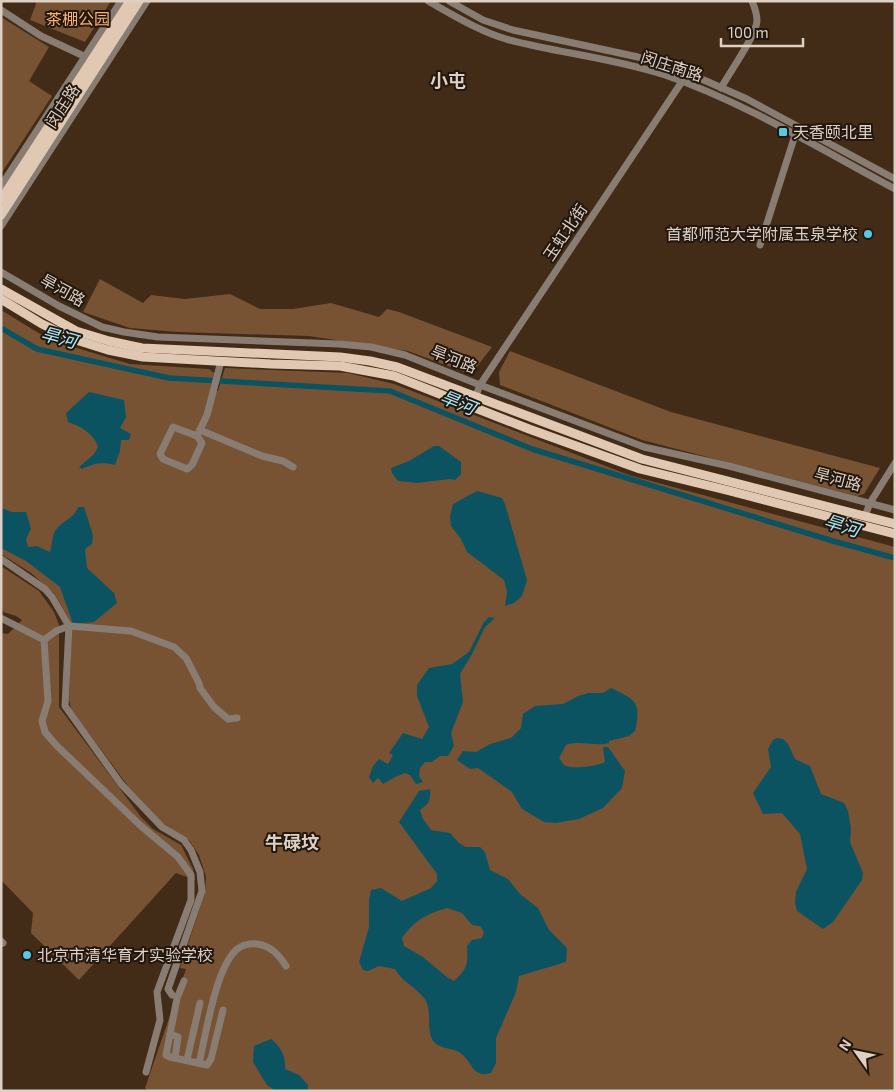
<svg xmlns="http://www.w3.org/2000/svg" width="896" height="1092" font-family="'Exo 2','Noto Sans SC',sans-serif">
<style>
.green{fill:#775334}
.water{fill:#0c5362;fill-rule:evenodd}
.lines{fill:none;stroke-linecap:round;stroke-linejoin:round}
.canal{stroke:#0c5362;stroke-width:5.5}
.minor{stroke:#897d73;stroke-width:7}
.major{stroke:#e1c8b3;stroke-width:9}
.poi-dot{fill:#58c9e3;stroke:#21170e;stroke-width:2}
.labels{text-anchor:middle;stroke-width:4;stroke-linejoin:round;paint-order:stroke}
.park-label{font-size:16px;fill:#fab273;stroke:#21170e}
.street-label{font-size:16px;fill:#dfd0c4;stroke:#21170e}
.poi-label{font-size:16px;fill:#dfd0c4;stroke:#21170e;text-anchor:start}
.neighbourhood-label{font-size:18px;font-weight:bold;fill:#dfd0c4;stroke:#21170e}
.water-label{font-size:18px;font-style:italic;fill:#a8e9fa;stroke:#21170e}
</style>
<rect width="100%" height="100%" fill="#422b17"/>
<g class="green">
<path d="M37 1H111L85 42 30 20Z"/>
<path d="M1 17 49 47 29 81 52 96 1 174Z"/>
<path d="M100 279 143 303 151 295 185 299 230 294 260 309H293L331 303 379 317 387 309 399 312 492 347 476 368 467 373 408 351 309 336 178 332 130 328 83 312Z"/>
<path d="M1 310 50 340 130 364 209 369 214 373 210 390 218 391 225 368 348 373 394 384 629 475 895 547V1091H148L145 1088 186 969 180 968 205 893 206 877 199 855 189 840 163 823 128 786 71 709 69 700 72 624 54 593 31 573 1 554Z"/>
<path d="M510 351 671 412 880 468 864 494 857 496 642 440 500 385 499 372Z"/>
<path d="M1 566 39 591 54 612 59 625V707L141 817 153 829 181 845 193 869 195 880 176 873 79 980 31 933 33 913 1 880V633L8 634 22 620 16 616 3 612 1 603Z"/>
</g>
<g class="water">
<path d="M89 392 124 400 126 417 120 428 131 434 129 440H121L120 451 115 465C102 462 94 463 82 469L79 467 94 454 98 447C94 434 81 426 68 422L66 413Z"/>
<path d="M434 446H439L461 462V474L455 480 450 479 417 483 398 481 392 473 391 468 409 461Z"/>
<path d="M477 491 502 498 505 504 527 580 522 596 514 603 505 606 507 592 504 580 467 552 461 539 451 526 450 516 453 504Z"/>
<path d="M78 507H84L93 535 92 544 85 549 87 568 114 593 117 603 94 622 73 624 60 587 26 561 1 548V508L12 512H26L31 529 26 539 28 547 37 546 50 552C52 545 52 537 55 531 62 520 73 520 78 507Z"/>
<path d="M489 617 495 618 485 627 472 654 460 674 463 702 451 733 454 746 448 756H440L432 762H425L420 768 419 776 423 782 416 784 410 775 405 773 395 777 383 784 378 778 373 783 369 777 373 766 379 759 388 764 393 755 389 753 403 733 422 739 429 727 417 696V685L429 668 452 664 469 652 484 622Z"/>
<path d="M611 688C637 700 641 703 635 731L629 736 609 741V743C595 747 580 740 566 745L559 758C560 759 563 764 564 765 571 770 598 766 605 762L603 747H608L625 771 622 788 603 808 579 819 556 823 544 822 522 809 512 792 478 768 470 769 457 760 463 751 476 752 490 744 511 738 521 728 523 714 535 706 563 704 578 696 588 693H603Z"/>
<path d="M777 738 783 739 788 744 795 759 810 766 821 794 844 803 848 811 851 828 850 842 863 873 862 880 833 922 823 929 797 911 795 903 796 892 807 869 800 834 782 813 763 814 753 793 771 767 768 749 773 740Z"/>
<path d="M430 789C431 800 429 804 420 810L423 819 431 830 450 833 459 843 466 847H480L485 852 490 870 508 879 520 894 538 908 549 930 567 948 566 962 519 976 516 992 496 1038V1063L491 1073C472 1079 472 1060 459 1052 451 1048 436 1048 432 1039 426 1028 433 1010 424 998 415 986 403 983 395 969L379 966 368 971 363 970 359 962 369 927V900L371 890 381 888 402 901 431 888 437 881V874L399 822 419 791ZM447 908 462 913 472 925 480 926 484 932 482 938 472 940 467 946C468 964 468 968 454 981L448 978 423 957 404 946 402 938C415 920 426 914 447 908Z"/>
<path d="M271 1039C281 1047 286 1056 285 1069L299 1075 308 1085V1091H276L267 1085 253 1062 254 1046Z"/>
</g>
<g class="lines">
<path class="canal" d="M1 328 37 349 169 378 390 391 532 449 833 541 895 558"/>
<g class="minor">
<path d="M428 1C453 15 479 31 506 39 558 53 613 58 665 75 746 103 820 149 895 189"/>
<path d="M449 1 483 20 513 30 638 57 666 66 686 76 697 77 747 99 895 179"/>
<path d="M1 10 41 36 88 58"/>
<path d="M721 88C729 73 756 36 757 21 757 14 755 8 752 1"/>
<path d="M1 186 121 1"/>
<path d="M1 226 147 1"/>
<path d="M760 245 796 132"/>
<path d="M1 272 59 306 102 327 124 332 158 337 339 344 371 347 405 355 480 385 644 447 729 466 895 510"/>
<path d="M472 406 480 385 683 80"/>
<path d="M200 430 262 456 283 461 293 467"/>
<path d="M197 436 202 443 192 465 187 469 163 459 160 454 173 427 197 436 207 415 221 361"/>
<path d="M865 516 870 503 895 463"/>
<path d="M1 559 45 589 52 597 69 626 65 706 121 784 162 827 184 840 191 850 200 872 202 891 168 989 172 995"/>
<path d="M1 618 44 640"/>
<path d="M1 941 3 943"/>
<path d="M184 981 177 998 166 1055 170 1057 207 1065 211 1059 223 1010"/>
<path d="M170 1034 178 1037 175 1058"/>
<path d="M187 1060 200 1003"/>
<path d="M199 1063C206 1035 215 970 236 950 242 945 249 943 257 944 271 946 279 955 286 966"/>
<path d="M146 1072 160 1020 157 992 191 900V875L178 857 141 826 56 745 45 732 42 721 48 701 44 640 56 631 69 626 131 631 174 647 186 658 199 683 200 688 214 707 228 719 237 718"/>
</g>
<g class="major">
<path d="M1 200 130 1"/>
<path d="M1 215 139 1"/>
<path d="M1 289 76 331 109 341 142 348 340 357 370 361 397 367 642 459 895 524"/>
<path d="M1 299 42 324 73 339 108 350 143 357 271 364 340 366 394 376 529 429 640 469 726 490 895 534"/>
</g>
</g>
<g class="poi-dot">
<rect x="778" y="127" width="10" height="10" rx="2.5"/>
<circle cx="868" cy="234" r="5"/>
<circle cx="27" cy="955" r="5"/>
</g>
<g class="labels">
<g class="park-label">
<text x="78" y="25">茶棚公园</text>
</g>
<g class="street-label">
<text transform="translate(672 66) rotate(18)" y="6">闵庄南路</text>
<text transform="translate(62 106) rotate(-57)" y="6">闵庄路</text>
<text transform="translate(565 232) rotate(-56)" y="6">玉虹北街</text>
<text transform="translate(63 290) rotate(29)" y="6">旱河路</text>
<text transform="translate(454 359) rotate(22)" y="6">旱河路</text>
<text transform="translate(838 479) rotate(15)" y="6">旱河路</text>
</g>
<g class="poi-label">
<text x="793" y="138">天香颐北里</text>
<text x="858" y="240" text-anchor="end">首都师范大学附属玉泉学校</text>
<text x="37" y="961">北京市清华育才实验学校</text>
</g>
<g class="neighbourhood-label">
<text x="448" y="87">小屯</text>
<text x="292" y="849">牛碌坟</text>
</g>
<g class="water-label">
<text transform="translate(59 338) rotate(15)" y="6">旱河</text>
<text transform="translate(458 403) rotate(22)" y="6">旱河</text>
<text transform="translate(842 526) rotate(17)" y="6">旱河</text>
</g>
</g>
<rect width="896" height="1092" fill="none" stroke="#dfd0c4" stroke-width="5"/>
<g transform="translate(856 1052) rotate(303)" stroke="#21170e" stroke-width="4" paint-order="stroke">
<path d="M0-4L9 19L0 12L-9 19Z" fill="#dfd0c4"/>
<text y="-8" font-size="14" font-weight="bold" text-anchor="middle" fill="#dfd0c4">N</text>
</g>
<path d="M721 38v8h82v-8" fill="none" stroke="#dfd0c4" stroke-width="2.5"/>
<text x="728" y="38" font-size="15" fill="#dfd0c4" stroke="#21170e" stroke-width="4" paint-order="stroke">100 m</text>
</svg>
